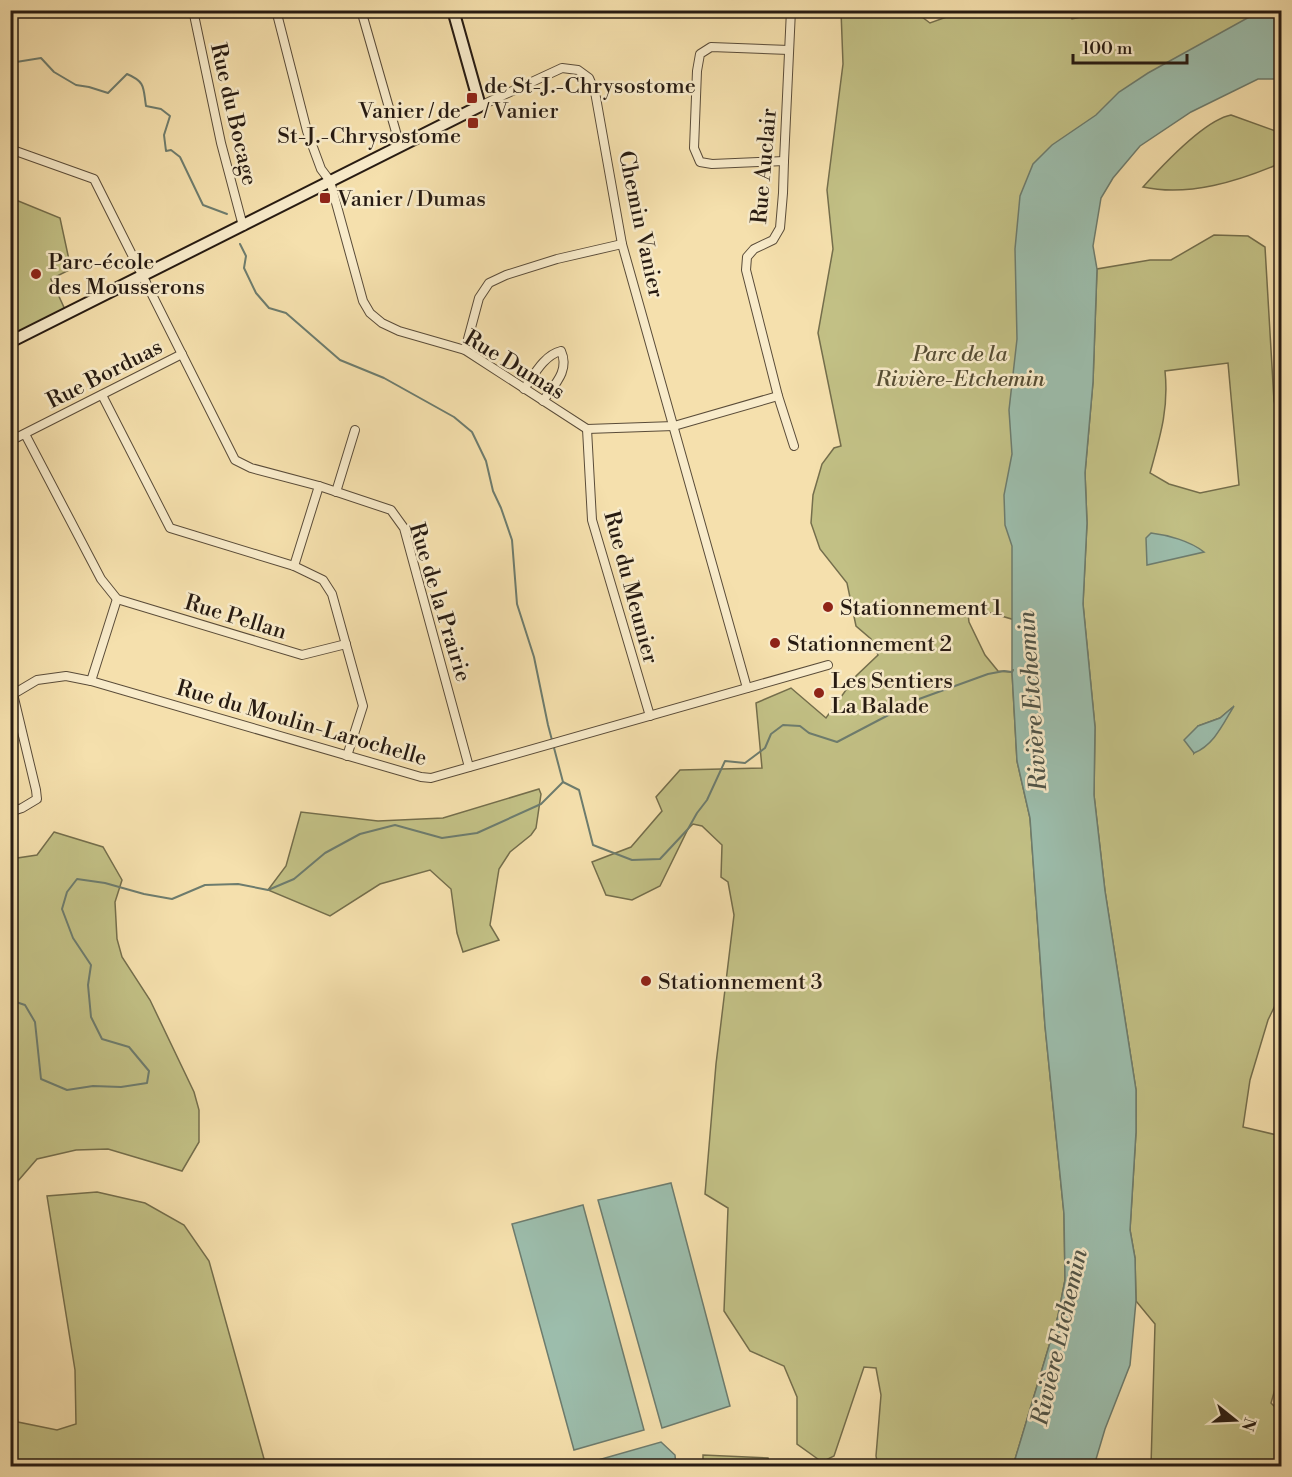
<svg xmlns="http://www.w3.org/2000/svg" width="1292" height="1477" font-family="'Libre Bodoni',serif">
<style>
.green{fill:#c2c085;stroke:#746e4c;stroke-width:1.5;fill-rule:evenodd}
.water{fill:#9cbdac;stroke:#6d7c6e;stroke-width:1.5}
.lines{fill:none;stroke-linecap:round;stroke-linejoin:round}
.stream{stroke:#6d7c6e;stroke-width:2}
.street-casing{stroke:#5a4c39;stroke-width:10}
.secondary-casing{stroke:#271b12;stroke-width:14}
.street{stroke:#f8ebca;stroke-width:8}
.secondary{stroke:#f8ebca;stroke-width:10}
.poi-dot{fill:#8f2418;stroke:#f8ebca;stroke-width:2}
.labels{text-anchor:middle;stroke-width:5;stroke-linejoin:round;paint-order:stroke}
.poi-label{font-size:22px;fill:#271b12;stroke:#f8ebca;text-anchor:start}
.street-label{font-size:22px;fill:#271b12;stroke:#f8ebca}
.park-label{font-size:22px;font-style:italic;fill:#564d34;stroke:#f8ebca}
.water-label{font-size:24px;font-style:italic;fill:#505448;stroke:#f8ebca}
</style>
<rect width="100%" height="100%" fill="#f5e0ad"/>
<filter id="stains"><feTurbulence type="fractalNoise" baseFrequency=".00333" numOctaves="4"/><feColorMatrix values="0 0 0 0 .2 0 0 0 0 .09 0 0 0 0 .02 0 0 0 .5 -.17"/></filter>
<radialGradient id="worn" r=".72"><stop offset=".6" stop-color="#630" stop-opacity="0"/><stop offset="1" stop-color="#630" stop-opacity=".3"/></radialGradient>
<g class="green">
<path d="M966 10 1068 11 1072 19 1100 13 1101 10 1281 11 1125 122 1057 237 1046 629 967 606 969 622 985 655 998 671 1012 672 1017 761 1030 818 1045 1026 1064 1214 1065 1280 1058 1316 1013 1466H878L876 1456 881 1395 876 1368 864 1367 834 1456 822 1462 797 1444V1397L784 1366 750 1351 724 1311 728 1208 705 1194 716 1064 734 915 728 882 721 877 722 845 702 826 693 824 688 829 660 886 632 900 606 895 592 862 631 847 662 811 656 797 680 770 762 768 756 703 791 688 826 718 856 676 878 655 871 639 856 626 847 583 820 549 811 523 813 495 822 464 834 448 841 446 818 333 833 249 827 190 843 64 841 11H914L930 23Z"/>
<path d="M1231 115 1281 133V163C1239 181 1189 197 1143 187 1161 167 1205 120 1231 115Z"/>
<path d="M11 198 60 218 71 269 51 279 67 314 11 342Z"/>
<path d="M1214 235 1248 236 1265 247 1274 401 1282 434V991L1268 1020 1250 1080 1243 1127 1281 1136 1282 1376 1277 1382 1271 1403 1281 1413V1466H1151L1155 1324 1136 1301 1135 1258 1130 1230 1136 1132V1090L1105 891 1094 795 1095 727 1083 604 1087 523 1085 473 1093 382 1097 269 1150 260H1171ZM1228 363 1239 485 1200 493 1169 484 1150 473C1160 437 1169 409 1165 371ZM1232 708 1194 753 1198 726 1220 718Z"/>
<path d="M539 789 541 794 536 828 531 835 510 852 499 869 490 925 499 940 463 952 457 933 451 889 430 870 380 884 330 916 268 890 286 866 301 812 378 821 443 818Z"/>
<path d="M54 832 103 847 122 880 115 902 117 939 122 957 150 1000 194 1092 199 1110V1142L182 1171 108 1149 76 1150 37 1159 11 1189V859L37 855Z"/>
<path d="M97 1192 145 1203 184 1225 209 1261 266 1466H11V1393L18 1422 57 1430 76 1424 75 1370 47 1196Z"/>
<path d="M703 1455 768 1458 770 1466H703Z"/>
</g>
<g class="water">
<path d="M1268 11H1281V79H1258L1191 112 1140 146 1113 178 1101 198 1093 246 1097 269 1093 382 1085 473 1087 523 1083 604 1095 727 1094 795 1105 891 1136 1090V1132L1130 1230 1135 1258 1136 1301 1130 1365 1105 1429 1094 1466H1013L1058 1316 1065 1280 1064 1214 1045 1026 1030 818 1017 761 1012 672V546L1005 525 1004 495 1012 454 1009 410 1017 339 1015 249 1020 196 1033 164 1052 145 1096 115 1119 92 1148 73 1251 16Z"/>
<path d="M1151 533C1168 535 1190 541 1204 552L1147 565 1146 538Z"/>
<path d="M1234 706C1223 724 1214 745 1194 753L1184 740 1198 726 1220 718Z"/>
<path d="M671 1183 730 1406 662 1428 598 1200Z"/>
<path d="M583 1205 644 1430 574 1450 512 1224Z"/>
<path d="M661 1442 675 1455 676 1466H577Z"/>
</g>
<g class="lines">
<g class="stream">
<path d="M10 63 41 58 54 72 76 85 89 87 108 93 127 74C146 82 143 88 146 106L161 109 170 116 164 135 166 151 171 150 180 157 203 205 227 214"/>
<path d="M240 244 246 256 244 268 256 293 269 308 286 313 340 360 384 378 454 417 472 432 486 461 493 491 501 508 512 540 517 604 534 657 548 725 563 782"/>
<path d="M10 1000 25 1005 35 1022 41 1079 67 1090 93 1086 121 1087 147 1083 149 1071 129 1047 102 1039 91 1017 88 985 91 965 73 938 62 909 67 892 77 879 105 883 144 894 172 899 205 885 238 884 268 890 294 879 325 853 360 834 395 825 442 838 477 833 541 804 563 782 579 790 593 845 632 860 660 859 688 829 697 813 707 800 725 761 745 763 765 748 771 734 783 725 800 726 809 733 837 742 919 699 988 674 1004 671 1012 672 1013 670"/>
</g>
<g class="street-casing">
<g id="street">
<path d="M193 10 221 143 243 226"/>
<path d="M276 10 307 131 321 169 330 181 363 301 370 313 382 323 399 331 465 350 587 429 674 426 778 396"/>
<path d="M361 10 400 146"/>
<path d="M791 10 784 161 783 193 780 228 773 240 754 249 747 257 746 270 778 396 794 446"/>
<path d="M10 13 25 10"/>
<path d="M480 106 562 68 578 70 589 78 595 92 622 244 747 688"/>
<path d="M10 149 94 179 235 460 251 468 319 486 391 510 404 528 469 767"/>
<path d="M784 161 712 164 700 162 694 148 697 71 700 54 711 47 789 50"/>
<path d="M465 350 479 298 489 283 506 275 557 259 622 244"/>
<path d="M524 389C534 375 544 355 561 351 570 371 554 385 543 401"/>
<path d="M102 395 170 528 294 566 323 580 332 594 363 706 347 756"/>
<path d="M587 429 592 520 650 716"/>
<path d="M25 434 101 579 117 599 302 655 346 644"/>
<path d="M10 441 182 354"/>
<path d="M336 492 355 430"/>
<path d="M294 566 319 486"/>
<path d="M91 681 117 599"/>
<path d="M10 696 37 680 66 676 91 681 421 777 431 778 828 665"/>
<path d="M10 812 22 808 37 799 36 790 13 694"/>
</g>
</g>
<g class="secondary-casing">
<path id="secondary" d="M10 342 480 106 453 10"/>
</g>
<use href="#street" class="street"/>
<use href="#secondary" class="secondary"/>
</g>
<g class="poi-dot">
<rect x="466" y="92" width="12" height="12" rx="3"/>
<rect x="467" y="117" width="12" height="12" rx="3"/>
<rect x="319" y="192" width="12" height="12" rx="3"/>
<circle cx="36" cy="274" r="6"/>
<circle cx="828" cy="607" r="6"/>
<circle cx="775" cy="643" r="6"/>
<circle cx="819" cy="693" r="6"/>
<circle cx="646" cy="981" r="6"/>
</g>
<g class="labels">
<g class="poi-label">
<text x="484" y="93">de St-J.-Chrysostome<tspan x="484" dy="25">/ Vanier</tspan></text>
<text x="461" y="118" text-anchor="end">Vanier / de<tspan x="461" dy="25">St-J.-Chrysostome</tspan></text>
<text x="337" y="206">Vanier / Dumas</text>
<text x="48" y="269">Parc-école<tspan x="48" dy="25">des Mousserons</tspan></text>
<text x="840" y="615">Stationnement 1</text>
<text x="787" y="651">Stationnement 2</text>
<text x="831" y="688">Les Sentiers<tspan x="831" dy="25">La Balade</tspan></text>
<text x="658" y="989">Stationnement 3</text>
</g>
<g class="street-label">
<text transform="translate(235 114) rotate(77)" y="8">Rue du Bocage</text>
<text transform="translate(763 166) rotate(-85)" y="8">Rue Auclair</text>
<text transform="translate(642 224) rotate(78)" y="8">Chemin Vanier</text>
<text transform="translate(515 364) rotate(31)" y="8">Rue Dumas</text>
<text transform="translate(104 373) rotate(-27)" y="8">Rue Borduas</text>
<text transform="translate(632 587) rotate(75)" y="8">Rue du Meunier</text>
<text transform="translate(441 602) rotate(73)" y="8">Rue de la Prairie</text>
<text transform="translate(236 616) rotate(17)" y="8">Rue Pellan</text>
<text transform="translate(302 722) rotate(16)" y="8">Rue du Moulin-Larochelle</text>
</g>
<g class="park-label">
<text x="960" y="361">Parc de la<tspan x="960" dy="25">Rivière-Etchemin</tspan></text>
</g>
<g class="water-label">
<text transform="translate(1032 701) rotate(-94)" y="8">Rivière Etchemin</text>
<text transform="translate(1059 1337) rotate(-77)" y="8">Rivière Etchemin</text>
</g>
</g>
<rect width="1292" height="1477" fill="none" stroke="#f5e0ad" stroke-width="36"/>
<rect x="12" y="12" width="1268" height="1453" fill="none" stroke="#271b12" stroke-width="3"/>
<rect x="18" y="18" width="1256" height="1441" fill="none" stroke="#271b12" stroke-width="1.5"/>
<g transform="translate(1235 1420) rotate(108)" stroke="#f8ebca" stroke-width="4.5" paint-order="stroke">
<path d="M0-4.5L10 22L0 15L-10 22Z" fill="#271b12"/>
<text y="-9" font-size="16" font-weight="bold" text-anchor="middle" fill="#271b12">N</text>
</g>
<path d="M1073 54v9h114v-9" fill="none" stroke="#271b12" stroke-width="3"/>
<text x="1082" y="54" font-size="18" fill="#271b12" stroke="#f8ebca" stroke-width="4.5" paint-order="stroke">100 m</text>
<rect width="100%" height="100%" filter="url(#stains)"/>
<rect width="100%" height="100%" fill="url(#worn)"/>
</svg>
